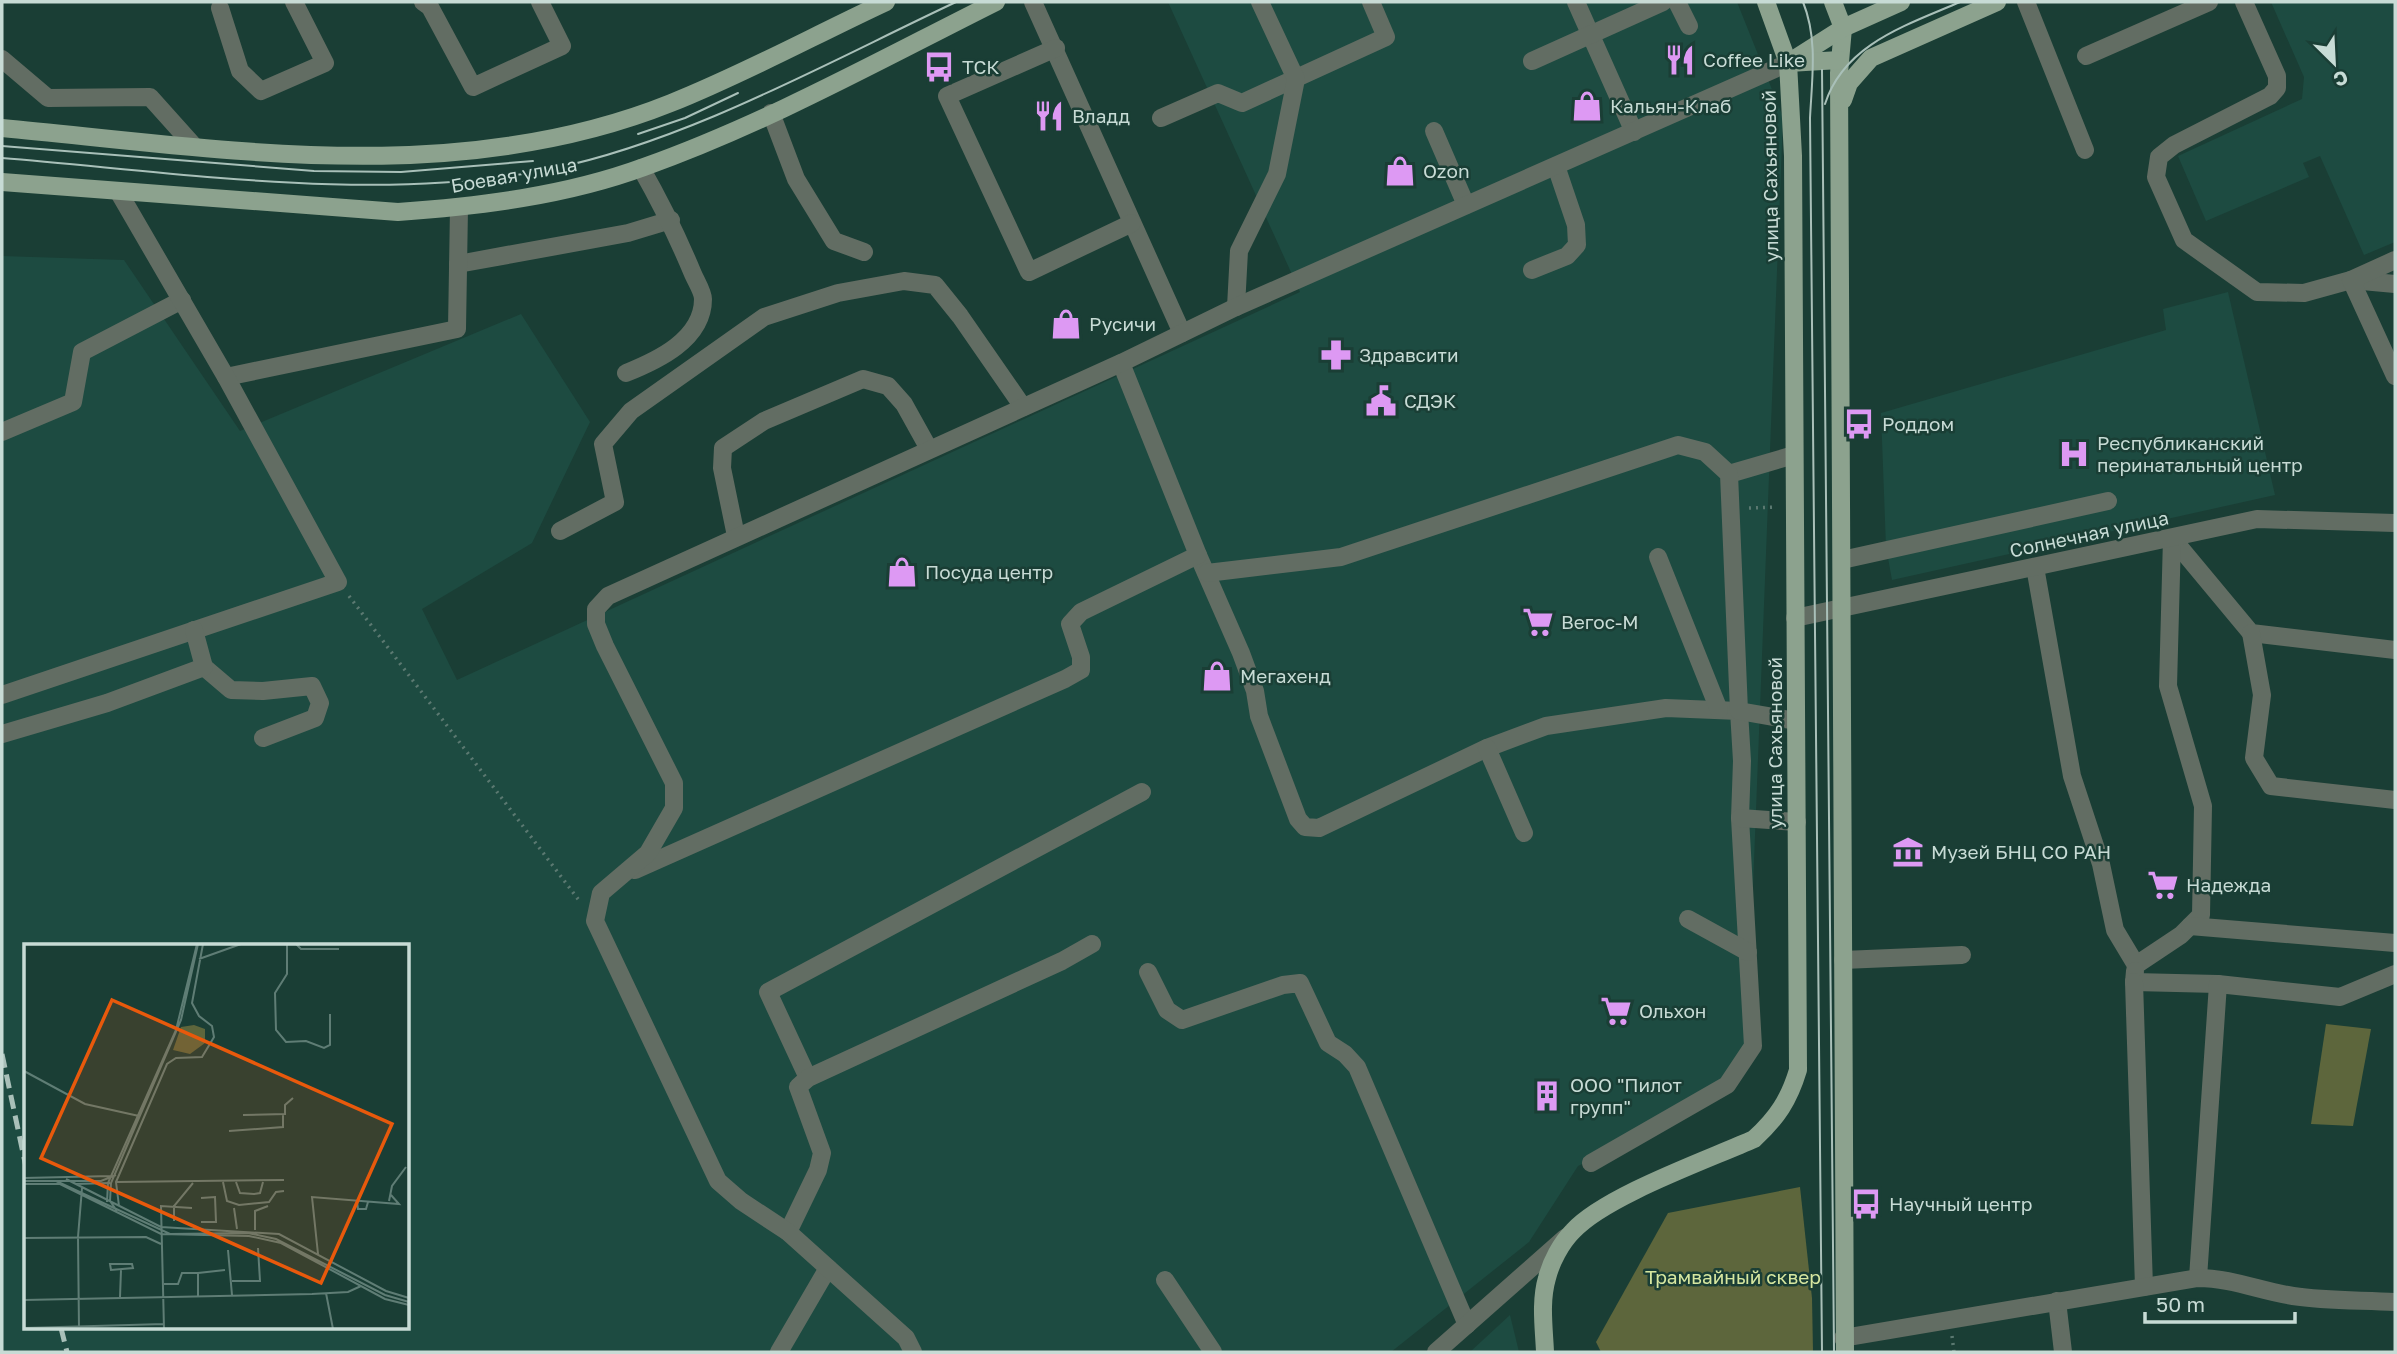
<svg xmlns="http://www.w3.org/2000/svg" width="2397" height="1354" font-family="'Golos Text',sans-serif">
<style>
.built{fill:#1d4b41;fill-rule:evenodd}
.green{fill:#5d663c}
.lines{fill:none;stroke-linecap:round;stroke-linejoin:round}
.path{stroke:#5b7971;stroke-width:3.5;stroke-dasharray:2 5;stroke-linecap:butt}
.minor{stroke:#626d63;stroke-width:18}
.major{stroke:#8ca28e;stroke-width:18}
.tram{stroke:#a9c0b9;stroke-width:2}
.rail{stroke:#a9c0b9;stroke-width:5;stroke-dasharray:14 7;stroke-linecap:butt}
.labels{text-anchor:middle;stroke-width:5;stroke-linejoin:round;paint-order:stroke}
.poi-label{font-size:19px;fill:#c7dbd5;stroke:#1a3e35;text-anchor:start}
.street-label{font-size:19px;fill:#c7dbd5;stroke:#1a3e35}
.park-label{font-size:19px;fill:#d7e7a0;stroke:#1a3e35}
.inset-road{fill:none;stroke:#5f7d75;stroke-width:2}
.view{fill:#e8590c;fill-opacity:0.15;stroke:#e8590c;stroke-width:3.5}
.inset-edge{fill:none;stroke:#c7dbd5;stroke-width:3.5}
</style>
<rect width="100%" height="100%" fill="#1a3e35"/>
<g class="built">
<path d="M1168 2H1737L1783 117 1746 1067 1727 1095 1578 1166 1529 1242 1391 1352H2V256L124 260 240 431 521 314 590 422 532 543 422 609 457 680 1300 292ZM26 946H408V1328H26Z"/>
<path d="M2271 2H2395V242L2364 255 2320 156 2303 163 2309 177 2206 221 2178 156 2302 99 2304 77Z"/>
<path d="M2228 292 2275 495 1892 580 1886 547 1881 413 2166 330 2163 309Z"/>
<path d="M1510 1315 1519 1352H1470Z"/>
</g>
<g class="green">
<path d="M2326 1024 2371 1029 2353 1126 2311 1124Z"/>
<path d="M1800 1187 1812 1298 1813 1352H1601L1596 1342 1668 1213Z"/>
</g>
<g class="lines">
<g class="path">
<path d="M1749 508 1776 507"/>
<path d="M349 596 581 903"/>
<path d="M1952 1336 1954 1352"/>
</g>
<g class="minor">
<path d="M423 2 430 7 473 87 562 46 540 2"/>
<path d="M1033 2 1182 333"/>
<path d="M1576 2 1634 132"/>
<path d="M1677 2 1689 26"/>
<path d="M2026 2 2085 150"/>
<path d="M2244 2 2277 76V88L2270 96 2174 145 2159 157 2156 177 2184 240 2257 292 2304 293 2351 280 2395 284"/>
<path d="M220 8 240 71 261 91 325 63 294 2"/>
<path d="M1056 48 947 96 1029 272 1132 223"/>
<path d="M2086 56 2209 2"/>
<path d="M2 59 48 98 150 97 193 145"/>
<path d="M1532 61 1663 2"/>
<path d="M771 113 796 179 834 241 864 252"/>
<path d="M1161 118 1218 93 1242 103 1386 37 1371 2"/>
<path d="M1434 131 1466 205"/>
<path d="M2395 260 2351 280 2395 376"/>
<path d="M458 264 628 233 671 220"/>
<path d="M1532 270 1567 256 1577 245 1576 225 1556 166"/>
<path d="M1236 307 1239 251 1277 174 1296 79 1260 2"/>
<path d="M626 373C656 361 703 340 703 299 703 292 696 281 693 274 678 238 661 203 641 168"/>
<path d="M226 377 457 329 459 208"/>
<path d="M2 432 73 402 82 352 182 300"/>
<path d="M1729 474 1794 455"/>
<path d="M560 531 615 502 603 444 631 411 764 317 838 293 904 281 935 285 960 316 1023 407"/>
<path d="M736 536 722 468 723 448 764 421 863 379 888 386 904 404 929 449"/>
<path d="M2172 538 2251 633 2395 650"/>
<path d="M1198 555 1241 653 1255 691 1259 716 1298 819 1305 827 1319 828 1487 748 1546 726 1666 708 1739 711 1742 761 1740 818 1753 1046 1727 1085 1591 1163"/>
<path d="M1658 557 1719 710"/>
<path d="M1842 560 2108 501"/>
<path d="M2035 567 2072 776 2101 864 2115 930 2136 965 2181 935 2201 915 2203 806 2168 686 2172 538"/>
<path d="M1207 573 1341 557 1678 445 1705 452 1729 474 1739 711 1796 721"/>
<path d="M1795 618 2257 519 2395 523"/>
<path d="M2251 633 2262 695 2254 758 2271 786 2395 800"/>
<path d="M204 667 231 690 263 691 312 686 320 703 315 718 263 738"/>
<path d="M2 695 338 582 226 377 118 191"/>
<path d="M2 734 107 703 204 667 194 630"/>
<path d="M1487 748 1524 833"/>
<path d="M1740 818 1797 822"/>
<path d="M635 870 1065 679 1081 670V657L1070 624 1081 612 1198 555 1121 363"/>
<path d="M1688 919 1748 952"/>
<path d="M2190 926 2395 943"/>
<path d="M1843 960 1962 955"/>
<path d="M2135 971 2134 982 2218 984"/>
<path d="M1148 972 1167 1010 1182 1020 1283 985 1300 983 1328 1043 1345 1054 1357 1067 1467 1325"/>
<path d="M2134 982 2144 1287"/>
<path d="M808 1078 768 992 1142 792"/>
<path d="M788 1232 818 1170 822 1153 798 1087 808 1078 1062 961 1092 944"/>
<path d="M2198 1278 2218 984 2340 997 2395 974"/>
<path d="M1165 1280 1213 1352"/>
<path d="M2057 1301 2063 1352"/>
<path d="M1843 1338 2198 1278C2231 1278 2261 1291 2293 1296 2326 1301 2362 1300 2395 1302"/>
<path d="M779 1352 828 1268"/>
<path d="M913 1352 906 1338 788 1232 741 1201 718 1181 595 921 601 893 648 853 674 808V783L605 646 596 624V609L608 596 1121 363 1236 307 1788 63"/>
<path d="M1436 1352 1565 1238"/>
</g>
<g class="major">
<path d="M1833 2 1843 28 1839 73 1845 1352"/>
<path d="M1788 63 1843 28 1901 2"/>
<path d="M1788 63 1840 60"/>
<path d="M1843 100 1849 83 1871 58 1997 2"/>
<path d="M2 128C224 149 457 189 671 103 744 74 815 35 886 2"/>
<path d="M2 182 398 212C480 206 565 196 644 167 765 124 880 60 996 2"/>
<path d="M1545 1352C1544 1328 1540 1302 1547 1278 1551 1262 1561 1243 1573 1231 1605 1196 1707 1160 1754 1139 1777 1118 1789 1100 1798 1070L1793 156 1788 63 1766 2"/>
</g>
<g class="tram">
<path d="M1803 2C1818 39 1812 78 1810 118L1822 1352"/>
<path d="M1822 70 1834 1352"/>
<path d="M1825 104C1844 44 1907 25 1960 2"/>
<path d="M638 134 685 118 738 93"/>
<path d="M2 146 314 171 401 172 533 161"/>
<path d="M2 158C176 172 378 204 551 169 688 141 828 62 956 2"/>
</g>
<g class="rail">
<path d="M2 1054 26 1167"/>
<path d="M61 1328 67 1352"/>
</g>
</g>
<defs>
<g id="restaurant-bare" transform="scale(2.415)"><path d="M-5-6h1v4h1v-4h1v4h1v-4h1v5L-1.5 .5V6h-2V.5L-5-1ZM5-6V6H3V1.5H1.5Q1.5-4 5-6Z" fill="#dd99f3" stroke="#1a3e35" stroke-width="2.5" paint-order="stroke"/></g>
<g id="bus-bare" transform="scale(2.415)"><path d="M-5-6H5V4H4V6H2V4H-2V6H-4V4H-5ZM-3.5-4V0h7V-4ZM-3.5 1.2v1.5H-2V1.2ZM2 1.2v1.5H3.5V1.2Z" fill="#dd99f3" stroke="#1a3e35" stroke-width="2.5" paint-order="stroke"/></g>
<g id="shop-bare" transform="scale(2.415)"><path d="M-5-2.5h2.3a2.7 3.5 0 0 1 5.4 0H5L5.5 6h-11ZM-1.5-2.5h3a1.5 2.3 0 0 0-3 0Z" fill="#dd99f3" stroke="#1a3e35" stroke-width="2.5" paint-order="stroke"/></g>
<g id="pharmacy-bare" transform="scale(2.415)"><path d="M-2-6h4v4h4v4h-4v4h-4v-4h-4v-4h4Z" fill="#dd99f3" stroke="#1a3e35" stroke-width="2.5" paint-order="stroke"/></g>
<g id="civic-bare" transform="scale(2.415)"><path d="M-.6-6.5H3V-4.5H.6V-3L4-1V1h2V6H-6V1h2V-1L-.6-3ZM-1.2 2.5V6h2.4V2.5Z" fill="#dd99f3" stroke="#1a3e35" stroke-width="2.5" paint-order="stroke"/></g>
<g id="hospital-bare" transform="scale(2.415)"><path d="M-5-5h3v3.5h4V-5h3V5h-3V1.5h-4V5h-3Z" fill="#dd99f3" stroke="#1a3e35" stroke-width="2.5" paint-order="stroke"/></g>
<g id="supermarket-bare" transform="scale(2.415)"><path d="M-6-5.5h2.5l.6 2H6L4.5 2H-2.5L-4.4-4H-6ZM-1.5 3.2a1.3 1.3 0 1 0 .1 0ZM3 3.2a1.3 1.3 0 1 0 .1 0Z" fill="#dd99f3" stroke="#1a3e35" stroke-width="2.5" paint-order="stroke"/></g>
<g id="museum-bare" transform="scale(2.415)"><path d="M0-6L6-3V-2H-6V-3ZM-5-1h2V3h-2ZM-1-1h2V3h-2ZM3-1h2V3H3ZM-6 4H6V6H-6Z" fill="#dd99f3" stroke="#1a3e35" stroke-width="2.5" paint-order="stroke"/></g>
<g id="building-bare" transform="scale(2.415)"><path d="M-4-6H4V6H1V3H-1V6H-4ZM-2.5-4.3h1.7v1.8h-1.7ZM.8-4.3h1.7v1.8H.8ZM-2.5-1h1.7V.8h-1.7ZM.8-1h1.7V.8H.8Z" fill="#dd99f3" stroke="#1a3e35" stroke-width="2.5" paint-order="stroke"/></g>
</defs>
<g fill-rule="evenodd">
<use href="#restaurant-bare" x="1680" y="60"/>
<use href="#bus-bare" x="939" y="67"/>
<use href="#shop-bare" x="1587" y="106"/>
<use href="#restaurant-bare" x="1049" y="116"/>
<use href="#shop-bare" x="1400" y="171"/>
<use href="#shop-bare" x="1066" y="324"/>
<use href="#pharmacy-bare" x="1336" y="355"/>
<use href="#civic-bare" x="1381" y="401"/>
<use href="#bus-bare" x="1859" y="424"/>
<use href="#hospital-bare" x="2074" y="454"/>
<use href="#shop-bare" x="902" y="572"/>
<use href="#supermarket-bare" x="1538" y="622"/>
<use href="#shop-bare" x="1217" y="676"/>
<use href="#museum-bare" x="1908" y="852"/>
<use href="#supermarket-bare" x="2163" y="885"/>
<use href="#supermarket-bare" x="1616" y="1011"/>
<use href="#building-bare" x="1547" y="1096"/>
<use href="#bus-bare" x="1866" y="1204"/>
</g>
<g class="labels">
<g class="poi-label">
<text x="1703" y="67">Coffee Like</text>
<text x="962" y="74">ТСК</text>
<text x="1610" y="113">Кальян-Клаб</text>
<text x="1072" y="123">Владд</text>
<text x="1423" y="178">Ozon</text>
<text x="1089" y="331">Русичи</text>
<text x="1359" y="362">Здравсити</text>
<text x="1404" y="408">СДЭК</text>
<text x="1882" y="431">Роддом</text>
<text x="2097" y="450">Республиканский<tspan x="2097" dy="22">перинатальный центр</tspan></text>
<text x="925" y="579">Посуда центр</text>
<text x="1561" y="629">Вегос-М</text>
<text x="1240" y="683">Мегахенд</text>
<text x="1931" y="859">Музей БНЦ СО РАН</text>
<text x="2186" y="892">Надежда</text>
<text x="1639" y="1018">Ольхон</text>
<text x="1570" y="1092">ООО "Пилот<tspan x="1570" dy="22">групп"</tspan></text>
<text x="1889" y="1211">Научный центр</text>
</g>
<g class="street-label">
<text transform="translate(514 175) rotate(-10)" y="7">Боевая улица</text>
<text transform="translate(1770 176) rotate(-91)" y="7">улица Сахьяновой</text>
<text transform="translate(2089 534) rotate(-12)" y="7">Солнечная улица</text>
<text transform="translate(1775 743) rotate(-90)" y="7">улица Сахьяновой</text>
</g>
<g class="park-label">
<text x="1733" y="1284">Трамвайный сквер</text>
</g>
</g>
<g transform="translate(24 944)">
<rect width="385" height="385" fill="#1a3e35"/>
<path d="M170 81 181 85V99L166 110 149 106 157 83Z" fill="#5d663c"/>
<path class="inset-road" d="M263 0V30L251 49 252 86 262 98 282 97 300 104 306 101V70M272 0 277 5H315M175 15 217 0M0 127 61 160 115 172M219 171 261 170V161L269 154M205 187 259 183V171M0 234 87 232M42 235 137 283 255 290 362 347 385 354M0 237H77L92 231M32 237 146 290 224 289 252 295 361 351 385 358M93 238 260 236M199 238 203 257 215 261 245 258 252 248 260 247M212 238 216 249 230 250 236 249 239 238M0 240H37M36 240 137 290 225 292 257 299 361 355 385 361M52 240 86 239M333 257 334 265H342L344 258M365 257 368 242 382 223M83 258 84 239 152 86 173 0M95 262 92 238 143 120 152 114 178 113 190 93 188 82 175 72 168 59 179 0M210 264 213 285M93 267 86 257 87 239 157 76 174 0M150 277V262L169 239M177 278H192L191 253 177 254M231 286V267L244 262M0 294 122 293 137 300M204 306 208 351M294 310 288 253 375 260 367 251M86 320H108L109 324 87 326ZM174 329 201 326M208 337H236L234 304M140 340H154L158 329H174V352M302 349 309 385M96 353 97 326M0 356 288 350 324 348 337 342M0 384 140 380M55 385 54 293 58 244M140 385 137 262 168 264"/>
<path class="view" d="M88 56 368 180 297 339 17 214Z"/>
<rect width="385" height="385" class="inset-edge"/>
</g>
<rect width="2397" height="1354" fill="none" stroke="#c7dbd5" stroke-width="7"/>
<g transform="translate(2334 63) rotate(156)" stroke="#1a3e35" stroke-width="5" paint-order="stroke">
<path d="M0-5L12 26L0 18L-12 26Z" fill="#c7dbd5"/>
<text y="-10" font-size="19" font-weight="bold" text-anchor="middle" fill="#c7dbd5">С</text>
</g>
<path d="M2145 1312v10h150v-10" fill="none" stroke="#c7dbd5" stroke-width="3.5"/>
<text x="2156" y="1312" font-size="21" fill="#c7dbd5" stroke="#1a3e35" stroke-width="5" paint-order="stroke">50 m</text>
</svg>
